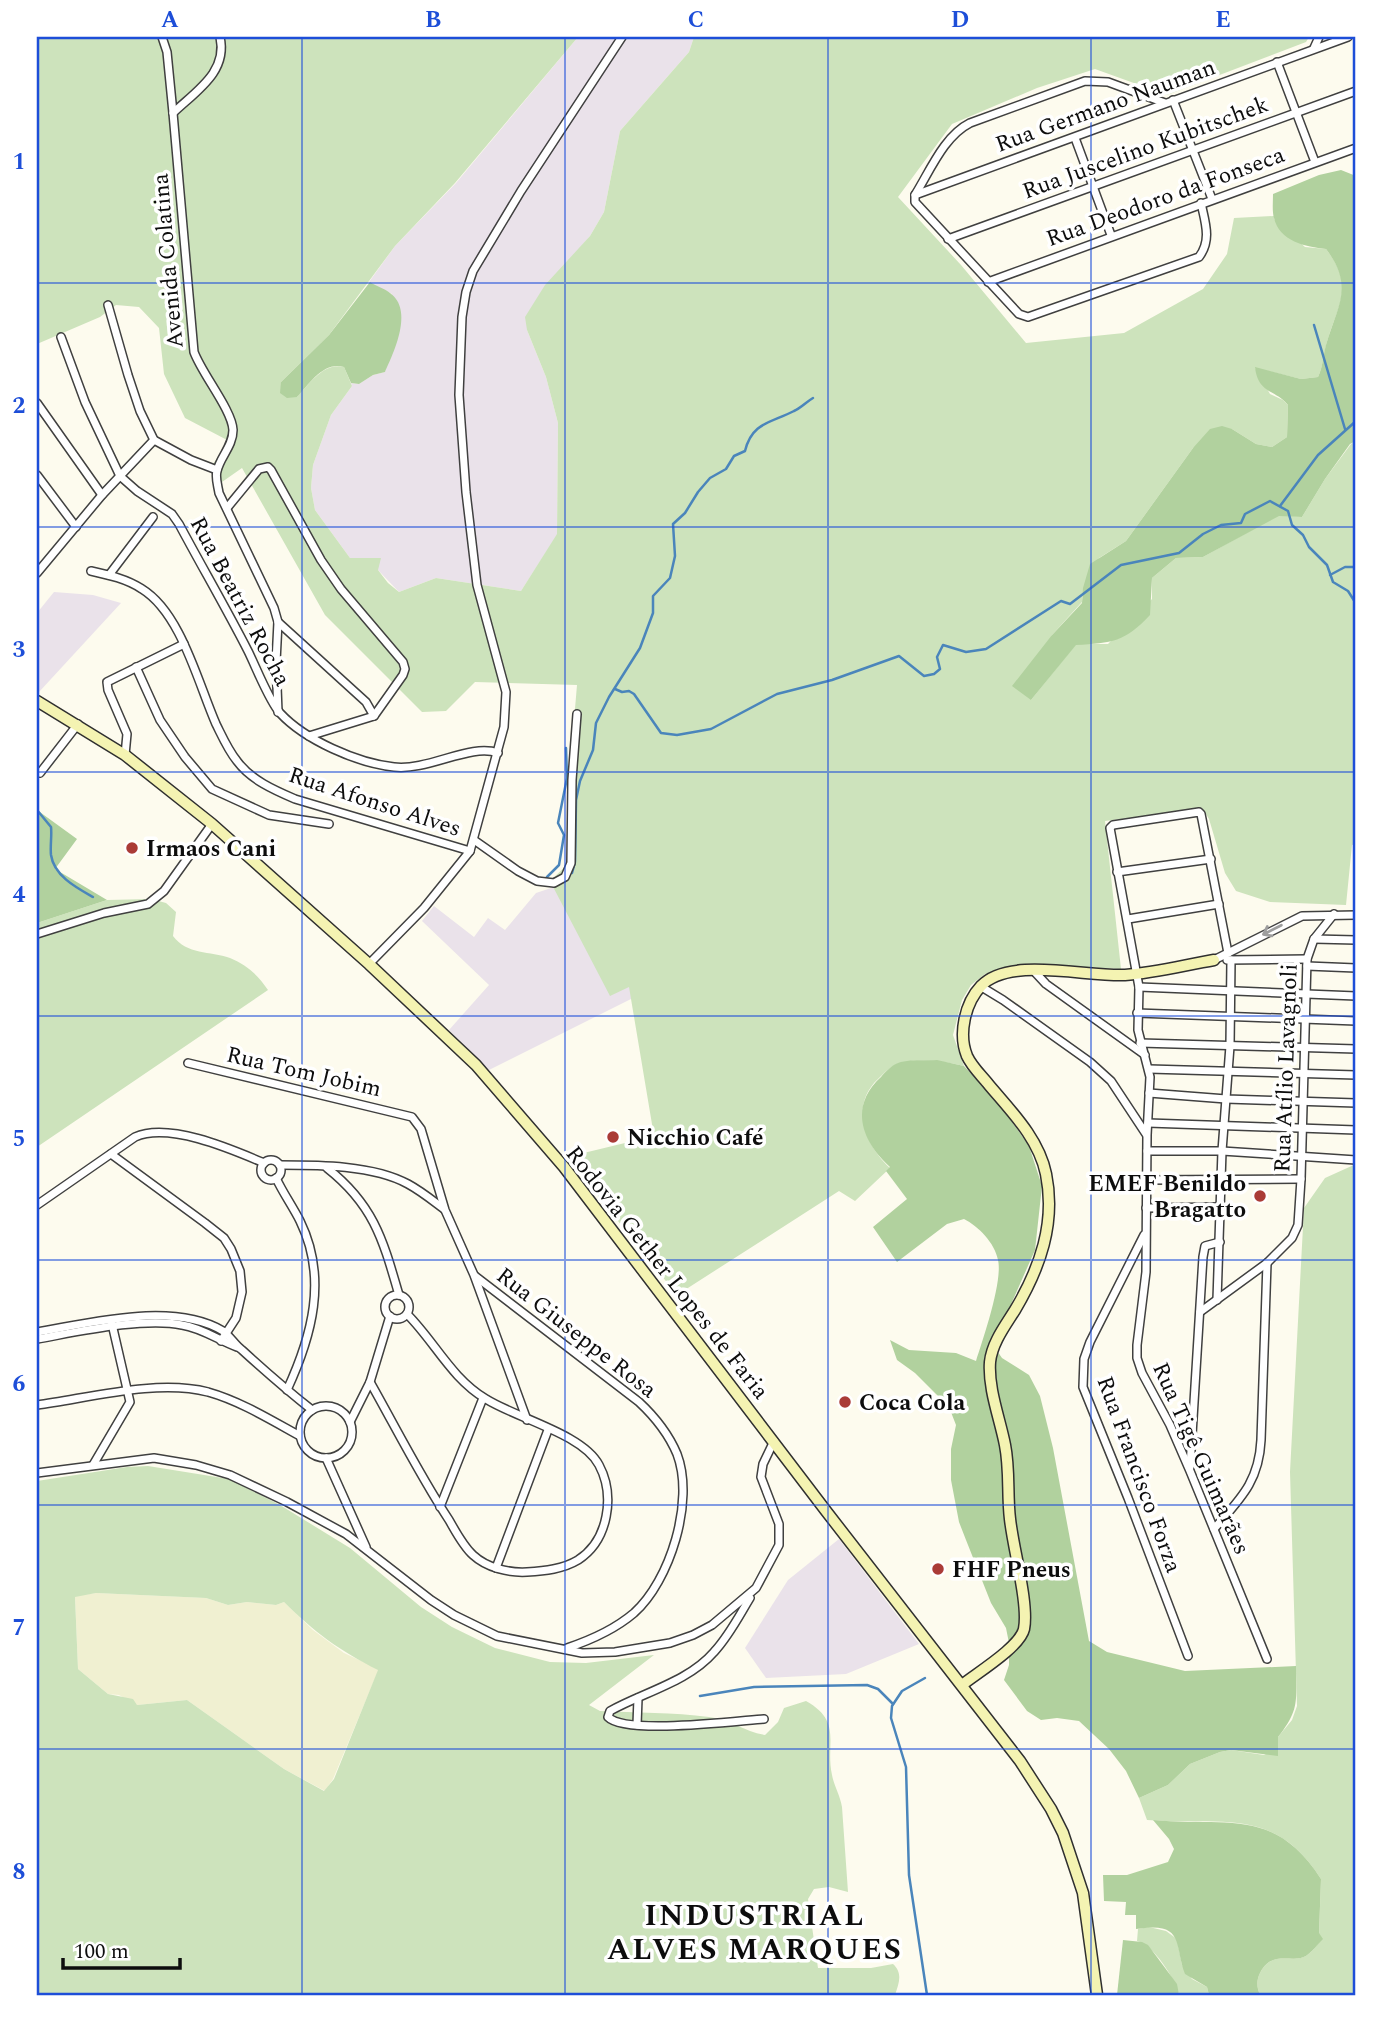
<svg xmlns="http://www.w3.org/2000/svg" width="1393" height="2032" font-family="Spectral,serif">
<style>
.industrial{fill:#eae2ea}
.farmland{fill:#f0f0d1}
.green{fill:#cde3bc;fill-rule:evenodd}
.forest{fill:#b1d19e}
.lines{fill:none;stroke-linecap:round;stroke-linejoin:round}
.stream{stroke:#4a85bb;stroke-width:2.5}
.street-casing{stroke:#404040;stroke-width:10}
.secondary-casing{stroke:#2f2f2f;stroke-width:13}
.street{stroke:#fff;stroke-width:7}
.secondary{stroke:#f4f3b2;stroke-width:10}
.oneway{stroke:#9e9e9e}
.grid{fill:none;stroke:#1d4ed8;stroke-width:2;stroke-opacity:0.55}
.poi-dot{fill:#aa3b37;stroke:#fff;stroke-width:2.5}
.labels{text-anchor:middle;stroke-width:7;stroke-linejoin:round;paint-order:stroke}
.street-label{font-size:23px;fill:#0d0d0d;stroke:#fff}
.poi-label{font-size:23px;font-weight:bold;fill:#0d0d0d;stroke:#fff;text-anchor:start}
.district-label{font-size:30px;font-weight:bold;letter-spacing:2px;fill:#0d0d0d;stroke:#fff}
.neatline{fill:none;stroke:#1d4ed8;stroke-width:2.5}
.grid-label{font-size:23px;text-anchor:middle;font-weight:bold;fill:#1d4ed8}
</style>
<rect width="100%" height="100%" fill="#fdfbee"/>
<g class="industrial">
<path d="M578 37H694L689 52 620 131 604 212 590 236 569 261 527 330 546 377 558 423 557 535 521 591 436 578 399 592 378 570 350 558 315 510 311 488 313 465 331 415 352 386 351 383 359 384 373 375 385 372 392 294 369 282 395 246 456 183Z"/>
<path d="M54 592 93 595 121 603 39 692 37 690V613Z"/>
<path d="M575 880 659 985 489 1070 449 1030 489 985 422 921 434 906 474 937 488 918 505 930 536 893Z"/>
<path d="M839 1539 919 1644 846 1674 766 1678 745 1648 788 1580Z"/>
</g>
<path class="farmland" d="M96 1593 206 1598 228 1605 247 1602 276 1605 284 1602 313 1630 344 1653 379 1669 333 1779 325 1791 284 1769 187 1700 137 1705 119 1695 108 1694 78 1669 75 1596Z"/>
<g class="green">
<path d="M37 37H578L455 183 395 246 329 335 281 382 297 397C310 383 324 362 344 367L352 386 331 415 313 465 311 488 315 510 350 558H381L378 570 388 583 399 592 436 578 521 591 557 534 558 423 546 377 527 330 525 317 545 285 590 236 604 212 620 131 689 52 694 37H1309L1306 42 1167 95 1095 69 1037 88 952 124 898 197 961 265 1026 343 1124 333 1203 289 1227 254 1234 218 1274 216V219L1305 247 1326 249C1357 289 1336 306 1326 346 1323 357 1323 366 1318 377L1301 379 1255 368 1270 394 1283 400 1288 405 1287 437 1272 447 1256 444 1232 429 1193 448 1126 541 1099 558 1082 596V602L1052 635 1031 700 1076 644H1108L1152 599V578L1176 558 1203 557 1279 515 1302 517 1325 479 1351 444 1356 441V844L1352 845 1346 905 1270 902 1236 891 1225 873 1209 819 1206 814 1196 810 1105 821 1121 969 1021 964 985 974 971 985 962 1000 953 1035 964 1066C943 1061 921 1058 900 1063 892 1065 884 1073 878 1079 850 1105 864 1144 890 1168L855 1201 839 1191 677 1295 567 1157 654 1136 629 987 610 996 550 881 568 864 573 732 577 685 475 682 446 711 422 712 325 615 242 468 222 482 213 464 229 441 185 418 164 374 159 328 139 307 116 305 100 317 37 344Z"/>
<path d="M151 899 166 903 176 912 173 936C187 955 210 951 230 958 247 965 258 975 268 990L37 1147V923L107 900Z"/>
<path d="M1356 1164V1995H1260C1257 1988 1256 1981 1260 1973 1272 1949 1291 1964 1306 1956 1312 1952 1318 1944 1322 1939L1319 1934 1321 1879C1274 1805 1221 1826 1147 1820L1139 1798 1168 1785 1190 1764 1220 1752 1231 1750 1264 1755 1277 1748 1278 1737 1292 1720 1297 1706 1290 1472 1304 1208 1325 1178Z"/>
<path d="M148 1466 229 1479 280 1505 350 1548 421 1607 452 1627 495 1648 550 1662 586 1663 654 1655 589 1705 600 1711C636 1713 673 1712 709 1717 730 1719 745 1732 765 1735L778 1722 784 1708 806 1701C843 1722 825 1743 832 1775 834 1786 840 1795 842 1807L848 1892 829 1887 814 1889 808 1899 818 1968H871L893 1964C903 1973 899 1983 895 1995H37V1481L127 1467ZM96 1593 206 1598 228 1605 247 1602 276 1605 284 1602C314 1632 340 1651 378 1670L334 1779 324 1791 284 1769 187 1700 137 1705 133 1699 108 1694 78 1669 75 1597Z"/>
<path d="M1149 1927 1166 1931 1177 1939 1182 1965 1192 1979 1207 1987 1209 1995H1179C1176 1980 1153 1944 1137 1941L1138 1929Z"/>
</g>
<g class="forest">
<path d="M1341 170 1356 176V441L1350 444 1325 479 1302 517 1279 516 1203 557 1176 558 1152 578 1150 615C1125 642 1112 643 1076 645L1031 700 1012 686 1052 635 1082 603 1083 588 1090 564 1126 541 1193 448 1210 429 1222 426 1232 429 1256 444 1272 447 1287 437 1288 405C1275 389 1258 394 1255 367L1301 379 1318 377C1323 366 1323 356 1326 345 1337 306 1355 287 1326 249 1306 247 1279 241 1274 218 1272 211 1273 202 1273 194L1319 175Z"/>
<path d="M370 282C376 286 384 288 390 293 414 310 394 352 385 372L373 375 359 384 351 383 344 367C324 361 310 383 297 397L287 398 280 393 281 382 329 335Z"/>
<path d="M37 810 77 839 55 869 107 900 37 923Z"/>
<path d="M937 1060 964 1066 1000 1105 1029 1146 1042 1186 1035 1250 993 1345 1002 1358 1029 1375 1040 1396 1053 1448 1089 1641 1107 1652 1185 1671 1296 1666C1296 1701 1300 1709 1278 1737V1756L1231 1750 1220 1752 1190 1764 1168 1785 1139 1798 1126 1771 1109 1749 1079 1721 1057 1718 1041 1720 1027 1711 1004 1680 1009 1665V1643L1006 1628 991 1603 966 1540 959 1522 951 1480V1449L956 1425 949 1407 915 1373 897 1360 890 1340 909 1350 956 1353 976 1361C983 1339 1003 1281 998 1260 995 1243 978 1226 964 1219L947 1224 897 1262 873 1227 907 1199 886 1171 890 1167C861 1141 849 1106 881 1077 885 1072 892 1065 898 1063 909 1059 925 1061 937 1060Z"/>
<path d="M1153 1820C1226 1827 1274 1806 1321 1879L1319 1933 1323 1939C1318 1944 1312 1952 1306 1956 1292 1964 1272 1949 1260 1973 1256 1981 1257 1988 1260 1995H1209L1207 1987 1185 1974C1174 1944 1185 1921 1136 1929V1915H1125L1126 1902 1104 1901 1103 1875H1127L1168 1862 1174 1849 1169 1839Z"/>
<path d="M1123 1940 1142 1942 1148 1945 1177 1984 1179 1995H1117Z"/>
</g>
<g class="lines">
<g class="stream">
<path d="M1314 325 1345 429"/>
<path d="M1280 506 1318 455 1356 421"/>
<path d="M1330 575 1345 567H1356"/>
<path d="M615 689 622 692 629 691 634 694 661 733 677 735 711 729 777 694 832 680 899 656 924 676 934 674 940 669 937 657 943 645 966 652 986 649 1061 601 1070 604 1121 565 1179 553 1203 534 1221 525 1241 523 1245 514 1270 501 1288 511 1292 525 1303 535 1309 547 1327 565 1333 582 1348 591 1355 602 1356 612"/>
<path d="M37 810 51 827C52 836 50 846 51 855 54 876 77 888 93 897"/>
<path d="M572 873 575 862 576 800 580 781 593 750 596 723 609 697 640 648 653 613V596L670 578 675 556 673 524 685 513 698 492 710 478 726 469 734 456 745 451C752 422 771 423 794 411 801 408 806 402 813 398"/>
<path d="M547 877 559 865 564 835 558 823 567 778 566 748"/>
<path d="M925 1678 902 1691 892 1706 891 1718 906 1767 909 1875 927 1995"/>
<path d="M700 1696 754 1687 867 1685 878 1689 893 1704"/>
</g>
<g class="street-casing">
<g id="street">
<path d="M162 37 167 52 173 113 194 352C202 374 232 410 233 430 233 446 220 457 217 471 215 478 218 486 219 493L274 608 278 622 276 662 278 712"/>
<path d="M1314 48 1319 37"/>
<path d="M1277 62 1315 162"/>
<path d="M1173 100 1212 199"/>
<path d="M1165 103 1108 82 1085 81 970 123C944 136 930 171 915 195V202L1019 314 1028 317 1199 257C1212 240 1205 222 1201 203"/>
<path d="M173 113C196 91 228 72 220 37"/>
<path d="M1075 138 1111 235"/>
<path d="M915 195 1348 37"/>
<path d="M948 239 1356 91"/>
<path d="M988 282 1356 148"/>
<path d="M108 305 128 375 140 411 154 440 191 460 217 470"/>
<path d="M61 337 85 402 120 476 137 491 172 514 179 524C202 567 226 608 248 651 256 667 269 701 280 713 305 740 357 763 394 767 429 771 470 743 498 753"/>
<path d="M37 403 102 495"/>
<path d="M37 475 76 527"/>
<path d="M227 508 259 469 268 467 271 470 321 560 341 589 403 662 405 669 403 675 374 716 309 736"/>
<path d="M91 571C109 575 127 579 142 589 181 613 198 683 216 724 222 736 228 750 237 761 251 780 274 790 295 799L470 851"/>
<path d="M37 573 102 495 154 440"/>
<path d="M109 575 153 517"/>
<path d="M278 622 366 702 374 716"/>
<path d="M136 667 160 720 185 757 212 789 269 815 329 824"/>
<path d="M125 755 127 734 108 690 107 682 184 644"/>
<path d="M40 773 78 724"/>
<path d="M474 840 518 871 537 881 554 883 565 877 571 863 572 780 577 714"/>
<path d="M1117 872 1211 859"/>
<path d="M1128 919 1219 904"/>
<path d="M37 934 104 913 148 904 164 891 212 824"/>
<path d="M1314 939 1356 940"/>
<path d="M1228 953 1201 814 1199 812 1113 825 1110 828 1139 987 1138 1030 1150 1077 1147 1135 1146 1272 1137 1345V1358L1142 1373 1170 1425 1190 1471 1267 1659"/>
<path d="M1214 960 1302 916 1356 915"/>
<path d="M1227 960 1307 959"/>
<path d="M369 964 424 908 470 851 504 727 506 692 477 585 466 492 459 395 462 317 466 292 473 271 521 191 622 37"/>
<path d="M1307 966 1356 968"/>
<path d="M1033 970 1046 984 1145 1055"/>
<path d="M980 986 1003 1000 1090 1062 1111 1081 1146 1134"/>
<path d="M1139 987 1356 996"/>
<path d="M1137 1013 1356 1021"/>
<path d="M1140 1043 1356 1049"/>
<path d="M188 1063 412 1117 421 1129 445 1210 474 1275 527 1420"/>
<path d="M1149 1069 1356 1075"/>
<path d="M1149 1093 1226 1099 1356 1103"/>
<path d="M1148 1123 1356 1130"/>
<path d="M1147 1151H1222L1356 1160"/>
<path d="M111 1154 205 1223 224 1238 231 1249 240 1271 242 1292 236 1318 221 1341"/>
<circle cx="271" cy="1170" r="10"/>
<path d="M280 1165C319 1165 373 1165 408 1184 421 1191 432 1200 444 1209"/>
<path d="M327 1168C374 1205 383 1240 399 1295"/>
<path d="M276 1178C283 1193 293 1207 300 1221 328 1278 312 1336 287 1390"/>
<path d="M1147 1180 1301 1179"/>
<path d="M37 1205 135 1137C169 1122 231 1149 264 1163"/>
<path d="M1146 1208 1221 1207"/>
<path d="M1144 1235 1090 1342 1084 1359 1083 1387 1128 1498 1188 1656"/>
<path d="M475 1276 639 1402C654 1416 669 1435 677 1454 695 1501 670 1581 634 1613 614 1630 591 1640 567 1648"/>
<circle cx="397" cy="1307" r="12"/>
<path d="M1217 1300 1222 1151 1230 1046 1231 960"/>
<path d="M1200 1312 1267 1263 1292 1238 1298 1225 1301 1179 1307 959 1314 939 1334 914"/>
<path d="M37 1332C91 1323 173 1301 223 1331 230 1336 235 1345 242 1350 265 1371 288 1391 312 1410"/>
<path d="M37 1339C77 1332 143 1317 182 1325 202 1328 218 1340 237 1347"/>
<path d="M370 1382C396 1428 420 1476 449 1520 456 1532 463 1546 473 1555 487 1568 509 1573 527 1572 545 1571 563 1569 578 1560 609 1540 615 1495 599 1465 583 1434 516 1418 486 1399 451 1378 435 1342 407 1314"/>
<path d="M37 1405C89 1398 157 1379 208 1392 240 1401 271 1420 300 1436"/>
<circle cx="326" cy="1432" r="26"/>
<path d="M350 1422 370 1382 390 1316"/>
<path d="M326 1458 366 1547"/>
<path d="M93 1465 130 1402 112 1324"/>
<path d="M1190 1467 1203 1257 1205 1246 1220 1242"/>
<path d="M37 1473 154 1458 196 1465 230 1475 287 1502 346 1534 431 1600 454 1615 497 1636 582 1653 615 1652 670 1643 693 1635 712 1625 756 1588 779 1545V1524L761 1477 763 1464 774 1441"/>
<path d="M440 1507 483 1398"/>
<path d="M1214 1529C1240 1499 1259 1482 1261 1440L1267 1263"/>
<path d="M496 1568 548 1430"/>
<path d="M750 1598C739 1616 729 1636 714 1652 688 1682 644 1692 610 1711L608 1717C625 1735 736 1721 764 1719"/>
<path d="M637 1725 638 1698"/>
</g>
</g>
<g class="secondary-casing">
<g id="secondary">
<path d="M37 701 125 755 212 824 369 964 476 1065 564 1167 826 1511 1020 1761 1051 1809 1063 1833 1083 1893 1097 1995"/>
<path d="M962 1685C977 1673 1020 1647 1024 1629 1029 1604 1013 1548 1010 1519 1007 1495 1010 1470 1005 1445 1000 1419 988 1389 990 1362 992 1343 1005 1326 1015 1310 1040 1268 1056 1223 1046 1174 1039 1139 1011 1111 989 1085 982 1076 972 1067 967 1056 958 1034 965 1003 981 986 1009 956 1086 977 1125 975 1154 973 1185 965 1214 960"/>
</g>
</g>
<use href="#street" class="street"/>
<use href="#secondary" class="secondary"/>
</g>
<defs><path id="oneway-shaft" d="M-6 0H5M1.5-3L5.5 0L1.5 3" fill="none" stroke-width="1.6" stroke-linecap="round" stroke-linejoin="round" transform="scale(1.75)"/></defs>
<use class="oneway" href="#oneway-shaft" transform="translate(1272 930) rotate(153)"/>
<path class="grid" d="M302 37V1995M565 37V1995M828 37V1995M1091 37V1995M37 283H1356M37 527H1356M37 772H1356M37 1016H1356M37 1260H1356M37 1505H1356M37 1749H1356"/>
<g class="poi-dot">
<circle cx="132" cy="848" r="7"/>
<circle cx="613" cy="1137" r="7"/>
<circle cx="1260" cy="1196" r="7"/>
<circle cx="845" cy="1402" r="7"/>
<circle cx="938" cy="1569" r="7"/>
</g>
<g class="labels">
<g class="street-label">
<text transform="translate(1105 105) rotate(-20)" y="8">Rua Germano Nauman</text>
<text transform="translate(1145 147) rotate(-20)" y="8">Rua Juscelino Kubitschek</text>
<text transform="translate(1165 196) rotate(-20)" y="8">Rua Deodoro da Fonseca</text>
<text transform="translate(167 261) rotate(-95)" y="8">Avenida Colatina</text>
<text transform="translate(241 601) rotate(62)" y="8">Rua Beatriz Rocha</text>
<text transform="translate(375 801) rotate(18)" y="8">Rua Afonso Alves</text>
<text transform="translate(1285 1068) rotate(-88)" y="8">Rua Atílio Lavagnoli</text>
<text transform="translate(304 1071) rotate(13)" y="8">Rua Tom Jobim</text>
<text transform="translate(668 1272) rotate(52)" y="8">Rodovia Gether Lopes de Faria</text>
<text transform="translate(577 1332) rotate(38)" y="8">Rua Giuseppe Rosa</text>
<text transform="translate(1202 1458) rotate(66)" y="8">Rua Tigê Guimarães</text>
<text transform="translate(1140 1474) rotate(70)" y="8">Rua Francisco Forza</text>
</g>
<g class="poi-label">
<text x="146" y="856">Irmaos Cani</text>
<text x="627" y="1145">Nicchio Café</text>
<text x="1246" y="1191" text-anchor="end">EMEF Benildo<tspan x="1246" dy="26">Bragatto</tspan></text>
<text x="859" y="1410">Coca Cola</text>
<text x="952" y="1577">FHF Pneus</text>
</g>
<g class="district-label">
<text x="755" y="1925">INDUSTRIAL<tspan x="755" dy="34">ALVES MARQUES</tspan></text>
</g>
</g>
<rect width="1393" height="2032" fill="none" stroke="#ffffff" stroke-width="77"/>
<path d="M63 1958v10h117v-10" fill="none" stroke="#0d0d0d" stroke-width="3.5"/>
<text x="74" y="1958" font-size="21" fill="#0d0d0d" stroke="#ffffff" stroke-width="5" paint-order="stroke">100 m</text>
<rect x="38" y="38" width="1316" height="1956" class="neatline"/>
<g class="grid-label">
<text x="170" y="27">A</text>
<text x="433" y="27">B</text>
<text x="696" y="27">C</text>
<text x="960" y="27">D</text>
<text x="1223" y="27">E</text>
<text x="19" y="169">1</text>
<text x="19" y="413">2</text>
<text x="19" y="657">3</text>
<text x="19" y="902">4</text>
<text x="19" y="1146">5</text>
<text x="19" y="1391">6</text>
<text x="19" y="1635">7</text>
<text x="19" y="1879">8</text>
</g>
</svg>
